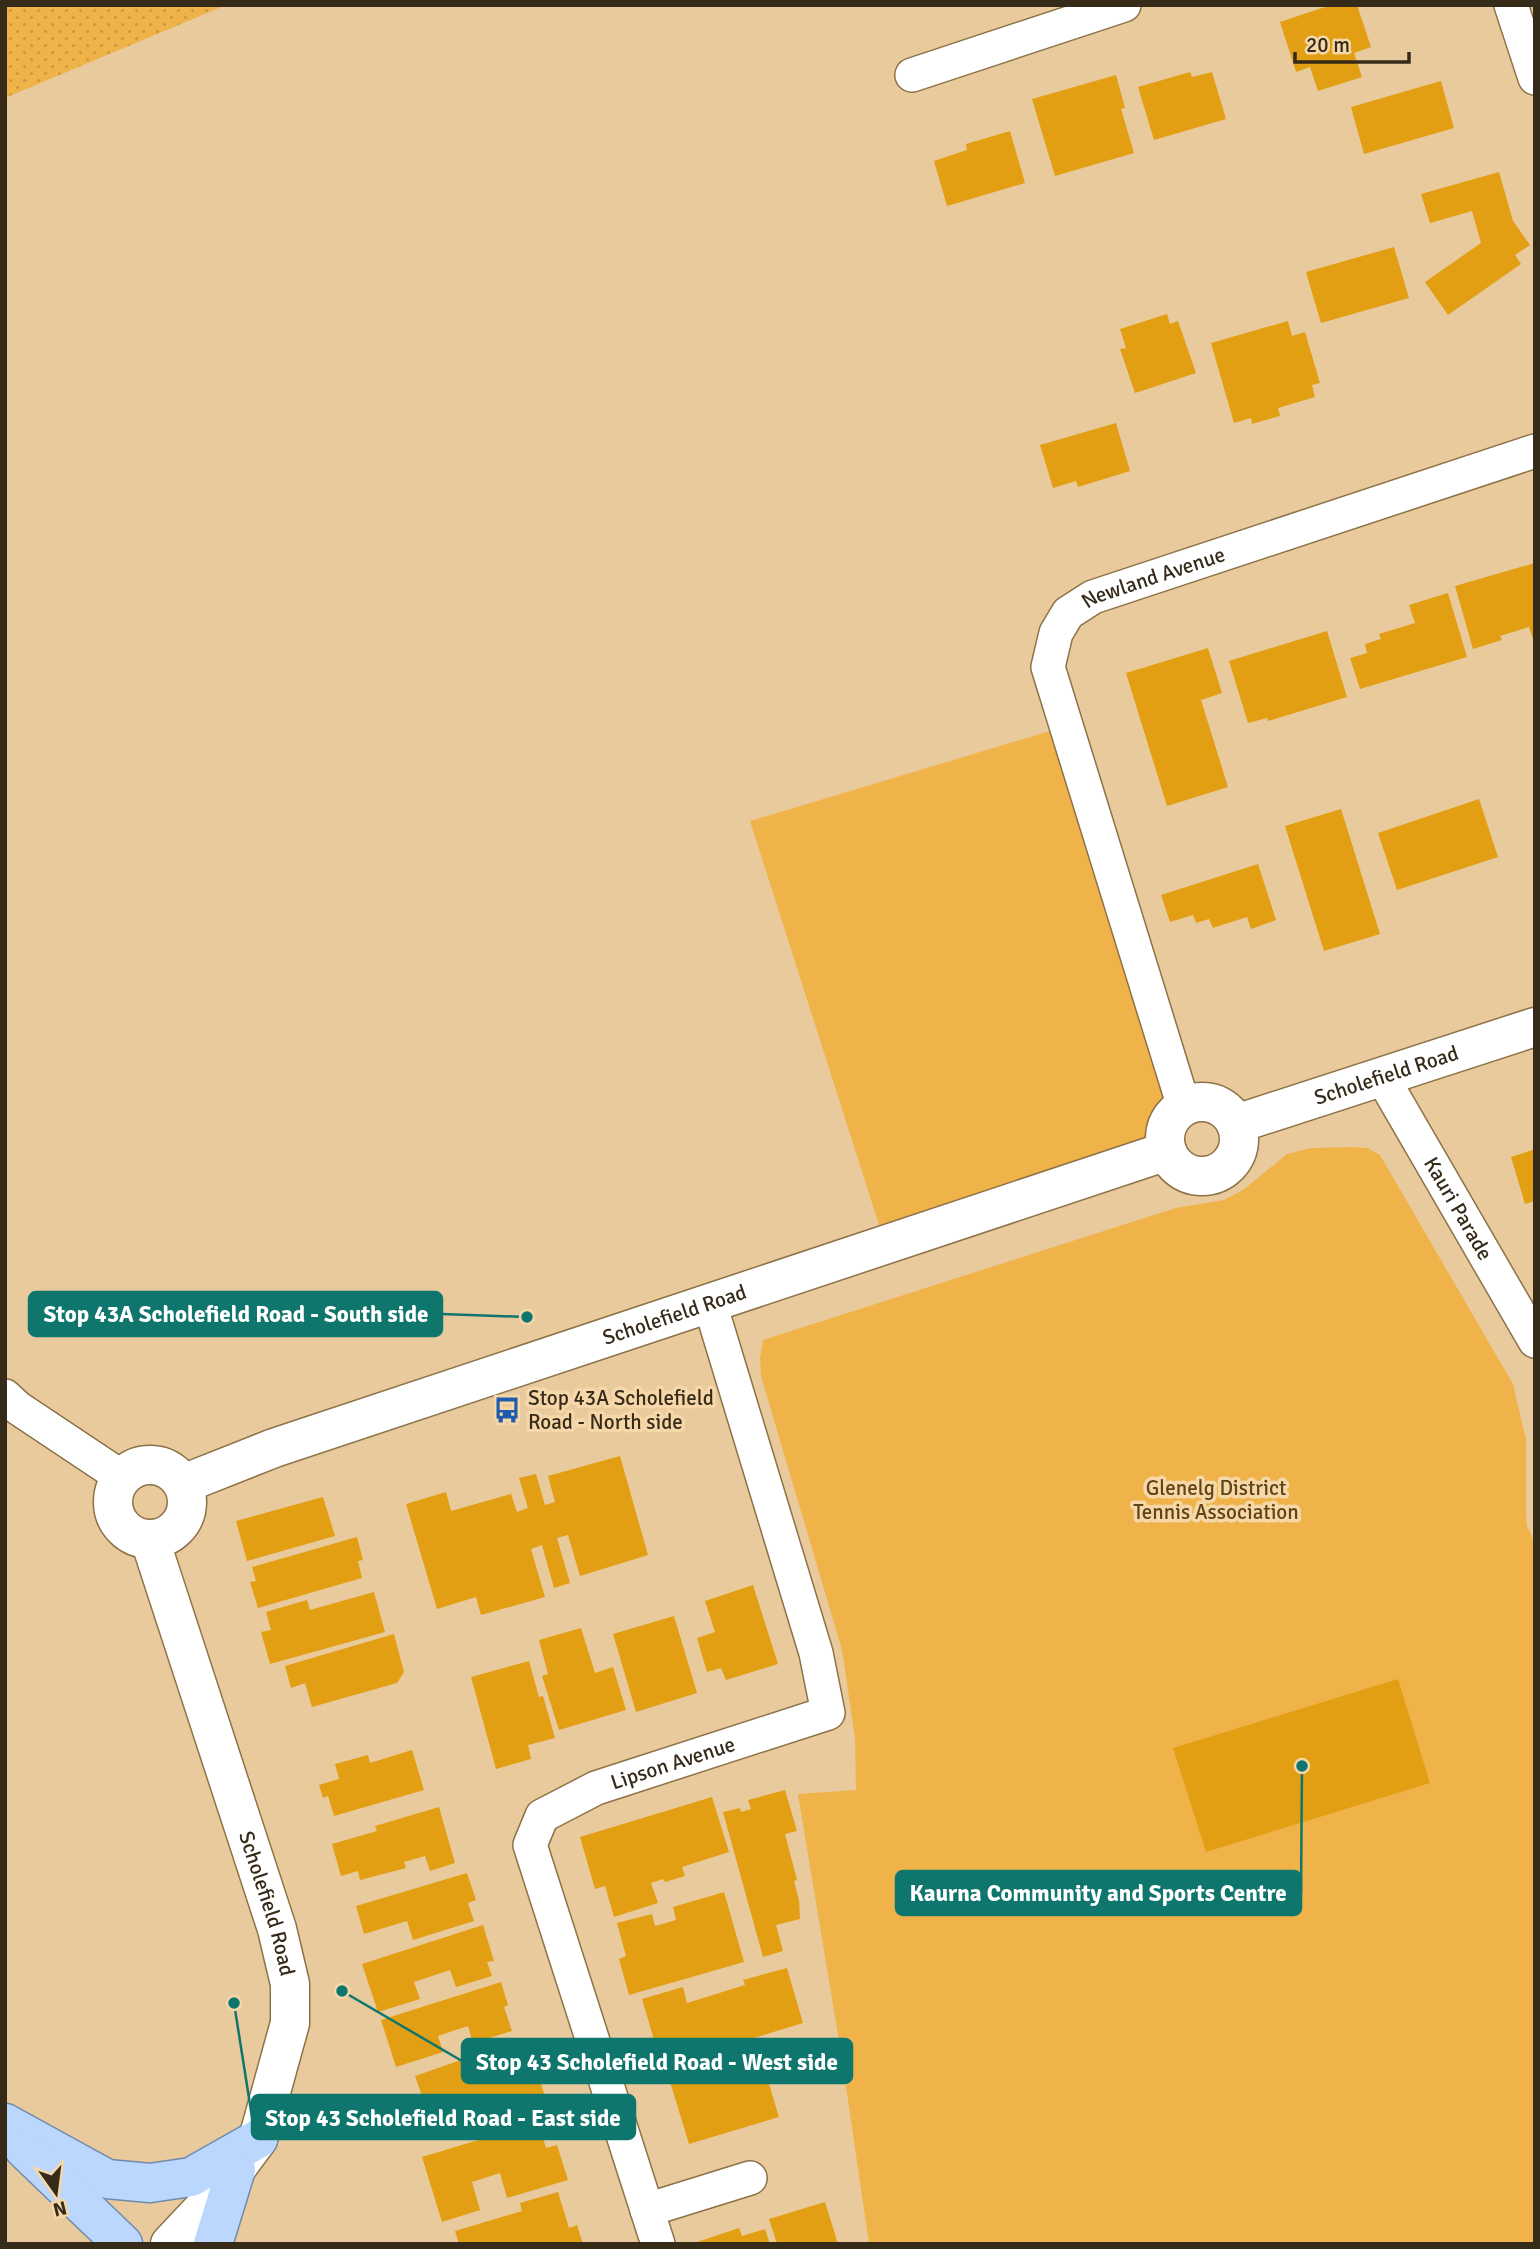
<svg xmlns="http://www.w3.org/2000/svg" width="1540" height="2249" font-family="Signika,sans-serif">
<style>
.grass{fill:url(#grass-dots)}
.park{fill:#f0b34a}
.building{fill:#e29f13}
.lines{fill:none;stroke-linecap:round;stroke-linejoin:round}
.minor-casing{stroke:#8d7247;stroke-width:36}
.tertiary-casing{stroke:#8d7247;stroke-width:41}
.primary-casing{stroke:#708aad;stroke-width:41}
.minor{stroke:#fff;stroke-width:33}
.tertiary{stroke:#fff;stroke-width:38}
.primary{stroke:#bcd7fe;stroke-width:38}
.labels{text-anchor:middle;stroke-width:7;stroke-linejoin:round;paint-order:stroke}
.street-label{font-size:21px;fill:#362b19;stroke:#f6d7a9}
.poi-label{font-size:21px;fill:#362b19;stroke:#f6d7a9;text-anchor:start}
.park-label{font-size:21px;fill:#5f4414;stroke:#f6d7a9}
.leader{fill:none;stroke:#0f766e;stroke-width:2.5}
.callout-dot{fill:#0f766e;stroke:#f6d7a9;stroke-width:2.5}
.callout{fill:#0f766e;stroke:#0f766e;stroke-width:2.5}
.callout-label{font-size:23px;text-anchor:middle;font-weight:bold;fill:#fff}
</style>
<defs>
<pattern id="grass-dots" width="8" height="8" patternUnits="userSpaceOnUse" patternTransform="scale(1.75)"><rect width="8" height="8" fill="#f0b34a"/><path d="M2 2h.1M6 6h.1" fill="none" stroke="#ce9a40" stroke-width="1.8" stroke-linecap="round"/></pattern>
</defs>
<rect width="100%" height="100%" fill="#e9ca9d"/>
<path class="grass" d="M5 5H226L5 98Z"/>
<g class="park">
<path d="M1050 731 1169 1106 1158 1126 1156 1142 881 1231 750 821Z"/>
<path d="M1350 1147 1368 1148 1380 1155 1513 1384 1526 1440V1514L1527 1526 1535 1544V2244H869L842 2059 798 1794 856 1790 855 1738 842 1650 761 1376 760 1358 763 1340 1135 1221 1176 1208 1224 1200 1243 1190 1287 1154 1311 1148Z"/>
</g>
<g class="building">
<path d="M1331 5H1357L1371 47 1354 53 1362 77 1318 91 1310 67 1296 72 1280 22Z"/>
<path d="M1190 72 1192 77 1212 72 1226 119 1154 140 1138 87Z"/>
<path d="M1116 75 1125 108 1121 109 1134 153 1055 176 1032 99Z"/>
<path d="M1441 81 1454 128 1364 154 1351 107Z"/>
<path d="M1010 131 1025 183 947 206 934 161 967 150 966 144Z"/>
<path d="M1499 172 1513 221 1530 245 1515 255 1521 264 1448 315 1425 282 1481 243 1472 211 1430 223 1421 194Z"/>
<path d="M1394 247 1409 298 1321 323 1306 272Z"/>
<path d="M1167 314 1170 324 1178 321 1196 373 1135 393 1120 349 1126 348 1120 329Z"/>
<path d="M1288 321 1292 336 1305 332 1320 383 1312 385 1315 397 1278 408 1280 416 1252 424 1251 418 1234 423 1211 343Z"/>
<path d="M1116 423 1130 471 1078 487 1076 481 1053 488 1040 445Z"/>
<path d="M1535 563V645L1529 627 1500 636 1502 640 1473 649 1455 586Z"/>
<path d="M1448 593 1467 657 1360 689 1350 658 1367 653 1365 644 1381 639 1379 634 1415 623 1409 605Z"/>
<path d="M1327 631 1347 697 1268 721 1267 718 1248 723 1229 661Z"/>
<path d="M1208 648 1222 693 1201 700 1228 787 1167 806 1126 673Z"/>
<path d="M1479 799 1498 857 1397 890 1378 833Z"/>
<path d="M1341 809 1380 934 1324 951 1285 826Z"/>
<path d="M1258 864 1276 920 1251 929 1247 917 1213 928 1209 919 1196 923 1193 915 1170 922 1161 895Z"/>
<path d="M1535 1149V1201L1525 1204 1511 1157Z"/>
<path d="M620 1456 648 1555 580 1576 568 1535 557 1538 570 1583 554 1588 542 1545 531 1549 545 1597 481 1615 476 1597 437 1609 406 1504 446 1492 451 1511 511 1494 517 1512 528 1508 519 1478 536 1474 545 1505 555 1502 548 1476Z"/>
<path d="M323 1497 335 1536 247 1561 236 1521Z"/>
<path d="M357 1537 363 1560 358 1561 362 1578 258 1608 250 1582 256 1581 252 1567Z"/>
<path d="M753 1585 778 1664 726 1680 721 1668 707 1672 697 1638 715 1632 705 1601Z"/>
<path d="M374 1592 385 1632 270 1664 261 1632 271 1630 266 1612 307 1600 310 1610Z"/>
<path d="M674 1616 697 1693 636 1712 613 1634Z"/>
<path d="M581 1628 595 1673 613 1667 626 1710 559 1730 542 1676 548 1674 539 1640Z"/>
<path d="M394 1634 404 1672 397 1683 312 1707 305 1683 291 1688 285 1666Z"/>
<path d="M529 1661 539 1697 543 1696 555 1738 528 1745 531 1759 496 1769 471 1677Z"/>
<path d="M1398 1679 1430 1783 1206 1852 1173 1748Z"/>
<path d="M412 1750 424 1790 334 1816 328 1796 323 1798 319 1785 339 1779 335 1764 368 1755 370 1763Z"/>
<path d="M785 1790 797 1831 785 1834 797 1880 794 1881 799 1900 800 1919 776 1925 783 1951 763 1957 723 1812 740 1808 741 1812 751 1809 748 1800Z"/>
<path d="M712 1797 729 1852 682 1867 685 1876 665 1882 663 1879 651 1883 658 1903 614 1917 605 1886 595 1889 580 1837Z"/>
<path d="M439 1807 455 1863 430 1871 425 1856 404 1862 406 1868 360 1880 358 1871 341 1876 332 1844 377 1831 375 1826Z"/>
<path d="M467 1873 476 1900 468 1903 474 1921 413 1940 407 1921 364 1934 356 1906Z"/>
<path d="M724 1892 744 1962 629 1995 619 1959 626 1956 617 1923 652 1914 655 1926 676 1920 673 1907Z"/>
<path d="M483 1925 494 1961 487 1962 492 1976 456 1987 450 1970 414 1982 420 1999 378 2012 362 1964Z"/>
<path d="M787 1968 803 2023 721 2048 723 2053 654 2073 646 2046 655 2043 642 1999 683 1987 687 2003 745 1985 743 1980Z"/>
<path d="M501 1982 508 2005 504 2007 512 2031 473 2043 468 2026 438 2036 443 2052 396 2067 381 2020Z"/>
<path d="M516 2041 525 2067 534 2064 545 2096 466 2123 464 2118 433 2128 415 2076Z"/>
<path d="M754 2058 759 2076 766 2074 779 2117 689 2144 668 2075 701 2066 703 2073Z"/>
<path d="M538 2122 546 2148 557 2145 568 2180 507 2198 500 2173 472 2182 480 2210 442 2222 422 2157Z"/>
<path d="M558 2192 569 2228 577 2225 583 2244H459L455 2231 522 2211 520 2203Z"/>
<path d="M825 2202 838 2244H777L769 2219Z"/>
<path d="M739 2228 742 2236 765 2229 770 2244H691Z"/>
</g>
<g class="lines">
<g class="minor-casing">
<g id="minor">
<path d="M1511 5 1535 78"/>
<path d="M912 75 1124 5"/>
<path id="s1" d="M1382 1077 1535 1341"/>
<path id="s2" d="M1184 1107 1048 667 1056 633 1068 613 1093 597 1535 451"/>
<path d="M5 1396 18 1408 123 1478"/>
<path d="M647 2210 750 2178"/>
<path id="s3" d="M658 2244 530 1845 542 1816 596 1788 828 1713 816 1653 710 1304"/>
</g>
</g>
<g class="tertiary-casing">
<g id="tertiary">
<circle cx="1202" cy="1139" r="37"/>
<path id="s4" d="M1236 1124 1535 1027"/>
<circle cx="150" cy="1502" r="37"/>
<path id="s5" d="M183 1484 274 1448 1167 1151"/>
<path id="s6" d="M150 1540 277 1929 290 1984V2023L258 2139 218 2193 170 2244"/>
</g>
</g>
<g class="primary-casing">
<g id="primary">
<path d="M5 2123 107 2179 150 2183 191 2177 258 2139"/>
<path d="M24 2149 123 2244"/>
<path d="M213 2244 236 2169"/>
</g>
</g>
<use href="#minor" class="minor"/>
<use href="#tertiary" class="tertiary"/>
<use href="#primary" class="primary"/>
</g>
<defs>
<g id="bus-bare" transform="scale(2.1)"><path d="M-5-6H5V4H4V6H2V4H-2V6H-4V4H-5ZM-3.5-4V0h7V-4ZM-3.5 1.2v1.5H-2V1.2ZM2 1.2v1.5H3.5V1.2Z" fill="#1e5bac" stroke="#f6d7a9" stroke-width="2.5" paint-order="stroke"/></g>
</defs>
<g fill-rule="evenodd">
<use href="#bus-bare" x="507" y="1410"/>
</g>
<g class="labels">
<g class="street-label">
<text dy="7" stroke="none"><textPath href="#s2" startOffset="612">Newland Avenue</textPath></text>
<text dy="7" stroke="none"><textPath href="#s4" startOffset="158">Scholefield Road</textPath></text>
<text dy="7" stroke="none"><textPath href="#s1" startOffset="152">Kauri Parade</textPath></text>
<text dy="7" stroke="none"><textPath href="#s5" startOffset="520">Scholefield Road</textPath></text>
<text dy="7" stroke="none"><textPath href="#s3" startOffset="592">Lipson Avenue</textPath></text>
<text dy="7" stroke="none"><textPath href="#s6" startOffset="382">Scholefield Road</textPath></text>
</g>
<g class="poi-label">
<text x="528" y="1405">Stop 43A Scholefield<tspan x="528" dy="24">Road - North side</tspan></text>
</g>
<g class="park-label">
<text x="1216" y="1495">Glenelg District<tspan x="1216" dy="24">Tennis Association</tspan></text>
</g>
</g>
<path class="leader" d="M527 1317L442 1314M1302 1766L1301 1893M342 1991L462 2061M234 2003L252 2117"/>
<g class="callout-dot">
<circle cx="527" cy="1317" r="7"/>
<circle cx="1302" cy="1766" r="7"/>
<circle cx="342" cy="1991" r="7"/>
<circle cx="234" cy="2003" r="7"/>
</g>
<g class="callout">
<rect x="29" y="1292" width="413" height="44" rx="7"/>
<rect x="896" y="1871" width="405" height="44" rx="7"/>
<rect x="462" y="2039" width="390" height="44" rx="7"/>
<rect x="252" y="2095" width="383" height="44" rx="7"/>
</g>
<g class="callout-label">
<text x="236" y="1322">Stop 43A Scholefield Road - South side</text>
<text x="1098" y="1901">Kaurna Community and Sports Centre</text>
<text x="657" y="2070">Stop 43 Scholefield Road - West side</text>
<text x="443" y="2126">Stop 43 Scholefield Road - East side</text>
</g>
<rect width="1540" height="2249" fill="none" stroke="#362b19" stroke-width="14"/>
<g transform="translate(56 2193) rotate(166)" stroke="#f6d7a9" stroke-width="5" paint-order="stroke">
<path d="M0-5L12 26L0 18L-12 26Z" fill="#362b19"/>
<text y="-10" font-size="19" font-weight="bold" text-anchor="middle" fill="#362b19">N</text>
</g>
<path d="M1295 52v10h114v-10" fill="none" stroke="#362b19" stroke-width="3.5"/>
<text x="1306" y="52" font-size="21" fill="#362b19" stroke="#f6d7a9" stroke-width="5" paint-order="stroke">20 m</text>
</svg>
